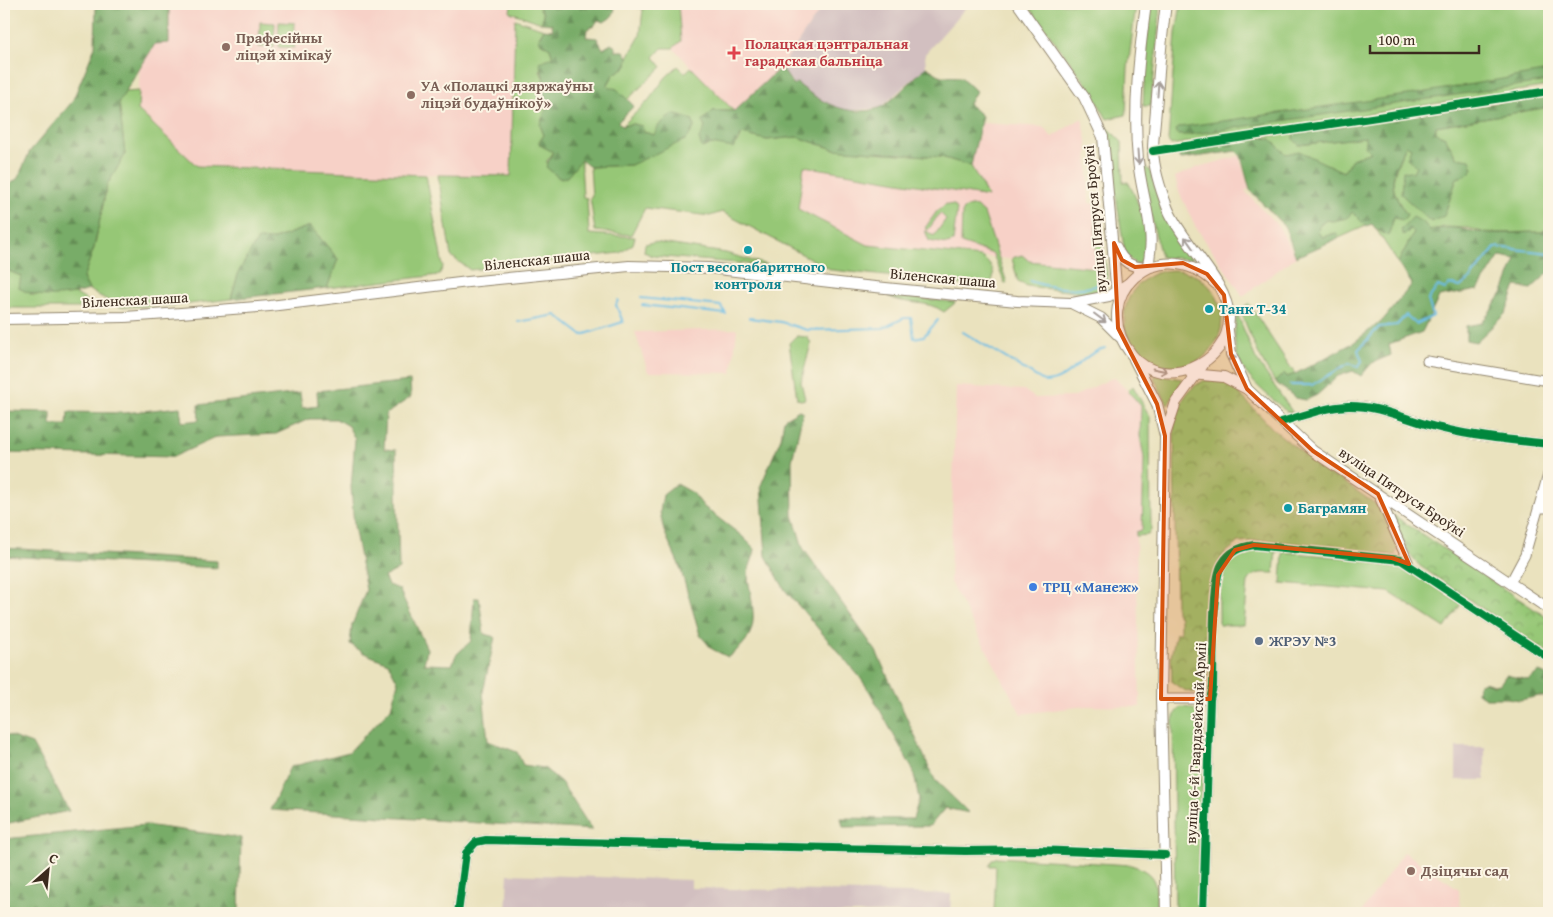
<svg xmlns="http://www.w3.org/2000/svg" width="1553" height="917" font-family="'Gentium Book Plus',serif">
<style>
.built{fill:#f7d1c7}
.industrial{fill:#d2bfc0}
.grass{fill:#96c776;stroke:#68784a}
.forest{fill:url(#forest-firs);stroke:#5a6b42}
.park{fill:url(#park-crowns);stroke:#68784a}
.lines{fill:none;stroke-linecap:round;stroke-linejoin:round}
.stream{stroke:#67bce4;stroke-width:2}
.minor-casing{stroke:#92866e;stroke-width:11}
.major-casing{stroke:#92866e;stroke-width:12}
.minor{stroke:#fff;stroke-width:9}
.major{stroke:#fff;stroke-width:10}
.cycleway-casing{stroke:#fcf5e5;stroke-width:11}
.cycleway{stroke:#00873e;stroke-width:8}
.oneway{stroke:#a79f9a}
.marked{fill:#d7540e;fill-opacity:0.2;stroke:#d7540e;stroke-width:4;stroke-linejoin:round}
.education-dot{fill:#8d6e63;stroke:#fcf5e5;stroke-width:2}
.health-dot{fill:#e0444e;stroke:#fcf5e5;stroke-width:2}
.culture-dot{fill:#0f9aa8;stroke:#fcf5e5;stroke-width:2}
.shop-dot{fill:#3f7fe0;stroke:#fcf5e5;stroke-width:2}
.service-dot{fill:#5c6f8a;stroke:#fcf5e5;stroke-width:2}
.labels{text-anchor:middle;stroke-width:4;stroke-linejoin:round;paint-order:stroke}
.education-label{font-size:15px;font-weight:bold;fill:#785e54;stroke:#fcf5e5;text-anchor:start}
.health-label{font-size:15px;font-weight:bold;fill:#be3a42;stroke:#fcf5e5;text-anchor:start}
.street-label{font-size:15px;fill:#3b2a1e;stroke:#fcf5e5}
.culture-label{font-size:15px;font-weight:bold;fill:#0d838f;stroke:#fcf5e5;text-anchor:start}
.shop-label{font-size:15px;font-weight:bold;fill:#366cbe;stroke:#fcf5e5;text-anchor:start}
.service-label{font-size:15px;font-weight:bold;fill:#4e5e75;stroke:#fcf5e5;text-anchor:start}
</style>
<defs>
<pattern id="forest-firs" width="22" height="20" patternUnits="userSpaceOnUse" patternTransform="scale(1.25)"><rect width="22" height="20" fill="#78ac67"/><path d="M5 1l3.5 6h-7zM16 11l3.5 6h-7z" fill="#648c54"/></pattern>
<pattern id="park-crowns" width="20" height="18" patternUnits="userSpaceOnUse" patternTransform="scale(1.25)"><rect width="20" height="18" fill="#96c776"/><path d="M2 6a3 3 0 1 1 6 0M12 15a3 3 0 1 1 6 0" fill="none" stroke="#7ca260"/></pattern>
</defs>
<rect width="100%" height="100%" fill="#fcf5e5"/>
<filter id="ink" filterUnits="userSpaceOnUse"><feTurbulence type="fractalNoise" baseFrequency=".02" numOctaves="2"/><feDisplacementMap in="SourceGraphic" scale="10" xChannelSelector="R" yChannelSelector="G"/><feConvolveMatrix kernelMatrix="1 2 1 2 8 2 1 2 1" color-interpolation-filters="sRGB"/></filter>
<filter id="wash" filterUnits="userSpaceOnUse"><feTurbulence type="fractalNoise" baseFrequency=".0096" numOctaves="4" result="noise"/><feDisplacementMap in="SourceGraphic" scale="20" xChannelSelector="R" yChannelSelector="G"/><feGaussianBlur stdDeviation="1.12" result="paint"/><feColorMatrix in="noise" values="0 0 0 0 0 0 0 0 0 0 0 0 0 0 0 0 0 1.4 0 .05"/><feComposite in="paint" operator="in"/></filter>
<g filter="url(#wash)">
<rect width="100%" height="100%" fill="#eae2be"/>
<g class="built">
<path d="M142 4H516L511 176 304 172 196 166 138 110Z"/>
<path d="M678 4H824L781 67 734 111 673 48 680 41Z"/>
<path d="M1082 118 1087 140 1089 203 1095 204 1097 268 1029 261 1022 255 1009 259 868 245 798 209 804 166 988 197 971 166 982 123 1043 127 1052 137Z"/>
<path d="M1239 156 1249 189 1245 191 1279 227 1296 257 1243 296 1195 226 1179 192 1175 177 1199 167Z"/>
<path d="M737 329 732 373 648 372 635 332Z"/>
<path d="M1114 377 1142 405 1140 436 1144 458 1142 531H1137L1136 536 1140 707 1086 706 1021 714 950 582 956 386 1024 390 1035 398 1073 397Z"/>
<path d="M1404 852 1459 889 1460 913H1361Z"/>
</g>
<g class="industrial">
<path d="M824 4H969L925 54 926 67 880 108 845 111 812 96 797 83 794 85 781 67Z"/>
<rect x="1456" y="747" width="29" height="33"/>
<path d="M508 874 691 880V888L951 894 950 913H506Z"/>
</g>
<g class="grass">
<path d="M511 4H537L543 14 542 23 510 12Z"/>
<path d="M633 4H678L681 41 673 48H662L654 57 662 67 627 100 617 89 607 87 613 74 627 66 628 57 640 36 643 9 633 6Z"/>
<path d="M1027 4H1136L1128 68 1126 115 1107 119 1090 89Z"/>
<path d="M1152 4H1161L1151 106H1143L1146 45Z"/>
<path d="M1181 4H1549V86L1171 145 1168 141 1176 33Z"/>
<path d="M515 19 544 29 539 37 550 48 553 57 542 66 540 71 544 79 540 87 547 106 540 125 544 135 539 142 540 145 554 152 546 162 581 160 583 197 587 198 589 234 635 237 633 244 620 253 470 270 451 256 438 175 511 176Z"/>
<path d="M260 22 275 23 274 48 259 47Z"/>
<path d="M279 22 295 23 294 48 278 47Z"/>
<path d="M678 66 685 73 691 67 734 111H713L705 128 706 147 711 144 738 143 742 134 767 140 797 137 834 149 941 157 971 166 988 197 804 166 798 209 868 245 981 257C992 264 1000 277 986 287L832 270 722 212 710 216 645 208 631 235 595 231 590 197H592L590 167 631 165 654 135 644 132 641 126 633 124 622 126 648 101 666 77Z"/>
<path d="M139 91 138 110 197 166 426 175 443 267 439 275 327 288 338 259 310 226 271 240 239 271 231 299 181 305 120 307 89 290 83 278 94 248 107 185 125 155 119 102 125 92Z"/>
<path d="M1549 107V227L1542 232 1486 233 1468 228 1444 227 1430 231 1411 229 1414 232 1398 263 1376 229 1388 235 1394 218 1407 215C1386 185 1392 177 1406 145L1411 148 1416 166 1413 172 1444 216 1457 178 1467 175 1445 137 1436 133 1435 126Z"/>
<path d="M1105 125 1122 142 1123 182H1128C1138 199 1157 247 1139 264H1135L1125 254Z"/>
<path d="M1294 133 1293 139 1299 145 1365 137 1371 152 1352 159 1343 172 1326 164 1286 154 1271 139 1260 137Z"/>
<path d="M1142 164 1151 172 1161 210 1192 259 1161 257 1144 187Z"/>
<path d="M946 204 954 205 957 209 953 242 947 244 929 241 925 230 934 236 946 219 940 213 928 230 925 228 937 211Z"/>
<path d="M970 206H975L984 213 1007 283 1005 284 993 254 961 243 962 213 964 209Z"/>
<path d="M1352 211 1366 226 1339 238 1336 233 1322 237 1317 232 1319 226 1326 220 1333 221Z"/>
<path d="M1096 224 1100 225 1108 282 1104 289 1090 294 1027 286 1018 282 1012 258 1022 255 1029 261 1096 268Z"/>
<path d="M654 242 726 253 771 266 653 256 644 252 645 244Z"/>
<path d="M4 269 21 276 31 295 76 294 88 301V305L79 308H4Z"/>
<circle cx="1173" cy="319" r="49"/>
<path d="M888 296 955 302V303L944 312C927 299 905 306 888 296Z"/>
<path d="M1249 304 1295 374 1287 377 1284 373 1275 382C1259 359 1250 335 1240 309Z"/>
<path d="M1237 313 1256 359 1293 413 1287 412C1267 393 1236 374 1235 343 1234 334 1236 321 1237 313Z"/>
<path d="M796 336 807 337 811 343 801 382 805 399 801 400 797 399 789 343Z"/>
<path d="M1156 375 1183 379 1168 405 1154 379Z"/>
<path d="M1133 386 1150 417 1151 530 1148 535 1136 536V532L1142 530 1144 458 1140 436 1141 406 1128 391Z"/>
<path d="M1253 548 1276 550 1274 573C1262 573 1254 571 1248 582L1244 625H1219C1220 589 1212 561 1253 548Z"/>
<path d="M1283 552 1396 562 1410 568 1461 604 1445 628 1389 592 1281 583Z"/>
<path d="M1181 707C1195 707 1201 713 1204 725L1198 913H1175L1173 720 1176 712Z"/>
<path d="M997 857 1131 865C1160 874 1156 887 1156 913H994L996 866H989L992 860Z"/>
</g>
<g class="forest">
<path d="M96 4H169V43L155 44 119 102 125 155 107 185 94 248 83 278 89 290C67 297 38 300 19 288L21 276 4 269V189L18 178 30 151 72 102 95 47Z"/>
<path d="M537 4 615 5C615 15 612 17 604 22L598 20 594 26 587 29 586 37 597 38 603 49 611 44 616 47 614 51H624L628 57 627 66 614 74 607 86 617 89 634 106 618 122 622 126 633 124 642 126 644 132 654 135 659 125 673 114 693 120 694 128 687 139 631 165 590 167 581 160 567 177 559 178 546 167 553 152 540 145 539 142 544 135 540 125 547 106 540 87 544 79 539 62 553 57 550 48 540 42 539 38 544 29 553 30 552 24 542 23 543 13Z"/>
<path d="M781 67 793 85 797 83C819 102 849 118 879 108 888 106 917 75 926 67L941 76 961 77 976 91 969 104 982 116 971 166 941 157 834 149 797 137 767 140 742 134 733 148 711 144 702 148 699 139 705 128 702 121 713 111H734Z"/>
<path d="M1549 71V81L1188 135H1178L1176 130 1180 127 1415 94Z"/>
<path d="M1549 95V107L1436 126V133L1445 137 1456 157 1470 159 1473 169 1467 175 1457 178 1444 216 1431 222 1401 194 1403 171 1413 172 1416 166 1407 158 1411 148 1406 145C1391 176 1386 186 1407 215L1403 220 1394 218 1388 236 1376 229 1372 224 1366 226 1352 212 1347 218 1333 221 1326 220 1319 226 1318 232 1322 237 1336 233 1339 238 1296 257 1285 227 1250 190 1241 156 1236 151 1182 159 1179 158V153L1182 150 1260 137 1271 139 1286 154 1299 151 1343 172 1352 159 1371 152 1365 147V137L1299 145 1293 139 1294 133Z"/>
<path d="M1413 217 1424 223 1430 231C1457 223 1464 232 1488 233 1506 234 1524 232 1542 232L1549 227V272L1531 289 1516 286 1506 313 1476 342 1466 340V326L1482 323 1503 292 1516 259 1500 256 1478 290 1439 297 1422 332 1389 344 1391 355 1372 363 1361 376 1353 371 1338 376 1317 395 1306 400 1296 398 1275 382 1284 373 1287 377 1295 374 1353 343 1383 320 1412 284 1398 263 1414 232 1411 229 1404 236 1401 230Z"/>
<path d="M310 226 338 259 327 288 231 299 239 271 258 239 272 240Z"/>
<path d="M410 381 411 397 386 414 384 449 396 450 399 569 384 577 388 585 399 589 427 649 424 664 452 665 456 655 471 641 474 598H479L484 634 495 637 483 692 488 741 517 752 523 765 544 768 561 782 592 830 270 810 290 767 349 752 391 708 398 682 388 663 364 653 350 644 352 625 366 590 354 526 351 487 355 439 348 426 336 419H309L276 434 217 437 173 457 4 453V411L51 412V425H67L68 412 124 413 180 407 182 422 199 420 198 405 300 393 302 408 318 406 317 391Z"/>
<path d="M799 410 803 412 792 461 793 515 803 548 876 651 935 780 969 813 945 808 930 826 843 827 841 818 913 819 919 799 913 770 870 692 859 676 785 590 766 556 761 485 781 438 784 419Z"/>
<path d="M677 484 693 493 704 507 742 536 755 549C754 558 748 568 748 575 748 581 750 589 751 595 756 625 754 639 728 657L712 649 700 635 680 567 664 531 660 512 663 495Z"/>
<path d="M4 548 217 561V568L4 556Z"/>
<path d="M1539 672 1549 676V698L1540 696 1520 700 1507 698H1486L1477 693 1478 685 1484 682 1494 685 1500 684 1506 675 1528 680Z"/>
<path d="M4 734 32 744 69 811 4 824Z"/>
<path d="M145 825 241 838 239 913H4V839Z"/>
</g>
<g class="park">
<path d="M1206 380 1221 381 1232 386 1273 429 1306 456 1380 507 1398 548 1395 555H1391L1266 540 1239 542 1224 554 1218 564 1212 587 1208 676C1199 699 1188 694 1172 682L1171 656 1176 633H1180V617L1176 612 1174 426C1178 406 1186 387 1206 380Z"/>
<path d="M1393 515 1549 619V654L1420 566 1412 558 1391 517Z"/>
</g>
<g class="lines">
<g class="stream">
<path d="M1030 281C1050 288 1075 291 1096 286L1102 277"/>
<path d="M641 298 721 306 726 314"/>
<path d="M642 305 726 314"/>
<path d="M749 318 781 322 807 330 883 328 904 318H911L914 338 924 336 938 320"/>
<path d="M518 322 556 315 582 335 623 322 616 305 618 300"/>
<path d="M963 332 1045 382C1069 382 1082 353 1105 348"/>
<path d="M1290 385H1312L1349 363 1358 367 1362 361 1358 350 1379 327 1397 325 1406 315 1416 324 1433 316 1428 300 1438 286 1445 289 1449 284 1460 287 1469 280 1496 247 1549 253"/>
</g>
</g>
</g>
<g filter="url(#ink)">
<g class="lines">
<g class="minor-casing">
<g id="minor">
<path d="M1427 361 1549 381"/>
<path d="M1281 422C1302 416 1325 407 1348 406 1380 405 1409 421 1440 428 1476 437 1513 440 1549 444"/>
<path d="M1378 494 1409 564"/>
<path d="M1539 508H1549"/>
<path d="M1510 583 1525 555 1549 471"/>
<path d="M1161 699H1210"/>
<path d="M458 913 466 853 476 842 486 840 965 851 1037 850 1165 855"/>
<path d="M1203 913 1210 699 1213 687C1214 662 1211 582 1222 564 1230 551 1240 547 1254 545L1401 560 1549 658"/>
</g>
</g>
<g class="major-casing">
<g id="major">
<path d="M1018 4 1084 97 1103 137 1117 296"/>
<path d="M1146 4C1139 55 1133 108 1138 160 1141 196 1158 233 1147 268"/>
<path d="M1166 4C1161 39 1159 74 1156 109 1155 123 1153 137 1153 151 1154 171 1161 191 1168 209 1182 243 1228 282 1229 317 1230 364 1163 393 1132 355 1085 298 1158 228 1216 284"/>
<path d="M1116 247C1123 263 1131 267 1147 268"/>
<path d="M1073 304 1101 318 1120 337"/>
<path d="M4 319 125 317 181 313 270 306 468 282 629 266 709 268 865 286 1017 301 1072 303 1109 296 1129 283"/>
<path d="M1228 331 1231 354 1247 389 1313 451 1549 609"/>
<path d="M1134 359 1157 404 1165 436 1161 699 1166 913"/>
<path d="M1191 374 1224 377 1247 389"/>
<path d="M1165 435 1176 402 1203 365"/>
</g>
</g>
<use href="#minor" class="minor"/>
<use href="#major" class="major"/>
<g class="cycleway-casing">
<g id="cycleway">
<path d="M1153 151 1549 91"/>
<path d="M1281 422C1302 416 1325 407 1348 406 1380 405 1409 421 1440 428 1476 437 1513 440 1549 444"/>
<path d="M458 913 466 853 476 842 486 840 965 851 1037 850 1165 855"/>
<path d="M1203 913 1210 699 1213 687C1214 662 1211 582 1222 564 1230 551 1240 547 1254 545L1401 560 1549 658"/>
</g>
</g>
<use href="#cycleway" class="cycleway"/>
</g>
<defs><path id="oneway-shaft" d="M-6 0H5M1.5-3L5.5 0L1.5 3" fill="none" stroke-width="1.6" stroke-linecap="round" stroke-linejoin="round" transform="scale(1.25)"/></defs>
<g class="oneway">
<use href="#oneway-shaft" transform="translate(1158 89) rotate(-86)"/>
<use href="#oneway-shaft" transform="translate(1138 157) rotate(86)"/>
<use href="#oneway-shaft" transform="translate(1189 243) rotate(-125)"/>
<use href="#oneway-shaft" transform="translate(1100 318) rotate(37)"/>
<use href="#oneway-shaft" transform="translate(1233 361) rotate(-109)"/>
<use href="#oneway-shaft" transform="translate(1160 370) rotate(11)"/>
</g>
</g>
<path class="marked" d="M1114 243 1122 260 1135 267 1183 263 1207 274 1224 295 1231 354 1247 389 1313 451 1378 494 1409 564 1392 558 1254 545 1235 550 1218 575 1210 699H1161L1165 436 1157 404 1118 328Z"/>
<g class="education-dot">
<circle cx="226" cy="47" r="5"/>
<circle cx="411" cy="95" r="5"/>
<circle cx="1411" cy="871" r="5"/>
</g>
<path class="health-dot" d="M731.5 45.5h5v5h5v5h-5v5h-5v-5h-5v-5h5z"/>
<g class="culture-dot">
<circle cx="748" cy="250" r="5"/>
<circle cx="1209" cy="309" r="5"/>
<circle cx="1288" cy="508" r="5"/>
</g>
<circle class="shop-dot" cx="1033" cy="587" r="5"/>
<circle class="service-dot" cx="1259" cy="641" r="5"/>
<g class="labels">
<g class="education-label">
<text x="236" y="43">Прафесійны<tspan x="236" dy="17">ліцэй хімікаў</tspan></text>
<text x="421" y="91">УА «Полацкі дзяржаўны<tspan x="421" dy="17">ліцэй будаўнікоў»</tspan></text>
<text x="1421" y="876">Дзіцячы сад</text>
</g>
<g class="health-label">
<text x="745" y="49">Полацкая цэнтральная<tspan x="745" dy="17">гарадская бальніца</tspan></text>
</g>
<g class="street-label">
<text transform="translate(1095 219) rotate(-95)" y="5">вуліца Пятруся Броўкі</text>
<text transform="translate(537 260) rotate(-6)" y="5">Віленская шаша</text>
<text transform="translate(943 278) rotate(5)" y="5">Віленская шаша</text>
<text transform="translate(135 300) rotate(-3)" y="5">Віленская шаша</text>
<text transform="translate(1402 492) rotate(34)" y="5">вуліца Пятруся Броўкі</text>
<text transform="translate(1196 743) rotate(-87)" y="5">вуліца 6-й Гвардзейскай Арміі</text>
</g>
<g class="culture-label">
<text x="748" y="272" text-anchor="middle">Пост весогабаритного<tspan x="748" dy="17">контроля</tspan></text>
<text x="1219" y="314">Танк Т-34</text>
<text x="1298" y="513">Баграмян</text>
</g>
<g class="shop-label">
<text x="1043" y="592">ТРЦ «Манеж»</text>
</g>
<g class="service-label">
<text x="1269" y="646">ЖРЭУ №3</text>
</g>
</g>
<rect width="1553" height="917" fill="none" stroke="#fcf5e5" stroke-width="20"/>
<g transform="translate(48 870) rotate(27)" stroke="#fcf5e5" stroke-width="4" paint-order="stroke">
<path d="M0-4L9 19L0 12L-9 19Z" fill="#3b2a1e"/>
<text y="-8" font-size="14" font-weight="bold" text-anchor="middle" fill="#3b2a1e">С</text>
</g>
<path d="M1370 45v8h109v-8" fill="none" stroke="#3b2a1e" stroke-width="2.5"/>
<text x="1378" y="45" font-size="15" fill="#3b2a1e" stroke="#fcf5e5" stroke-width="4" paint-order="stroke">100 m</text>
</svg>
